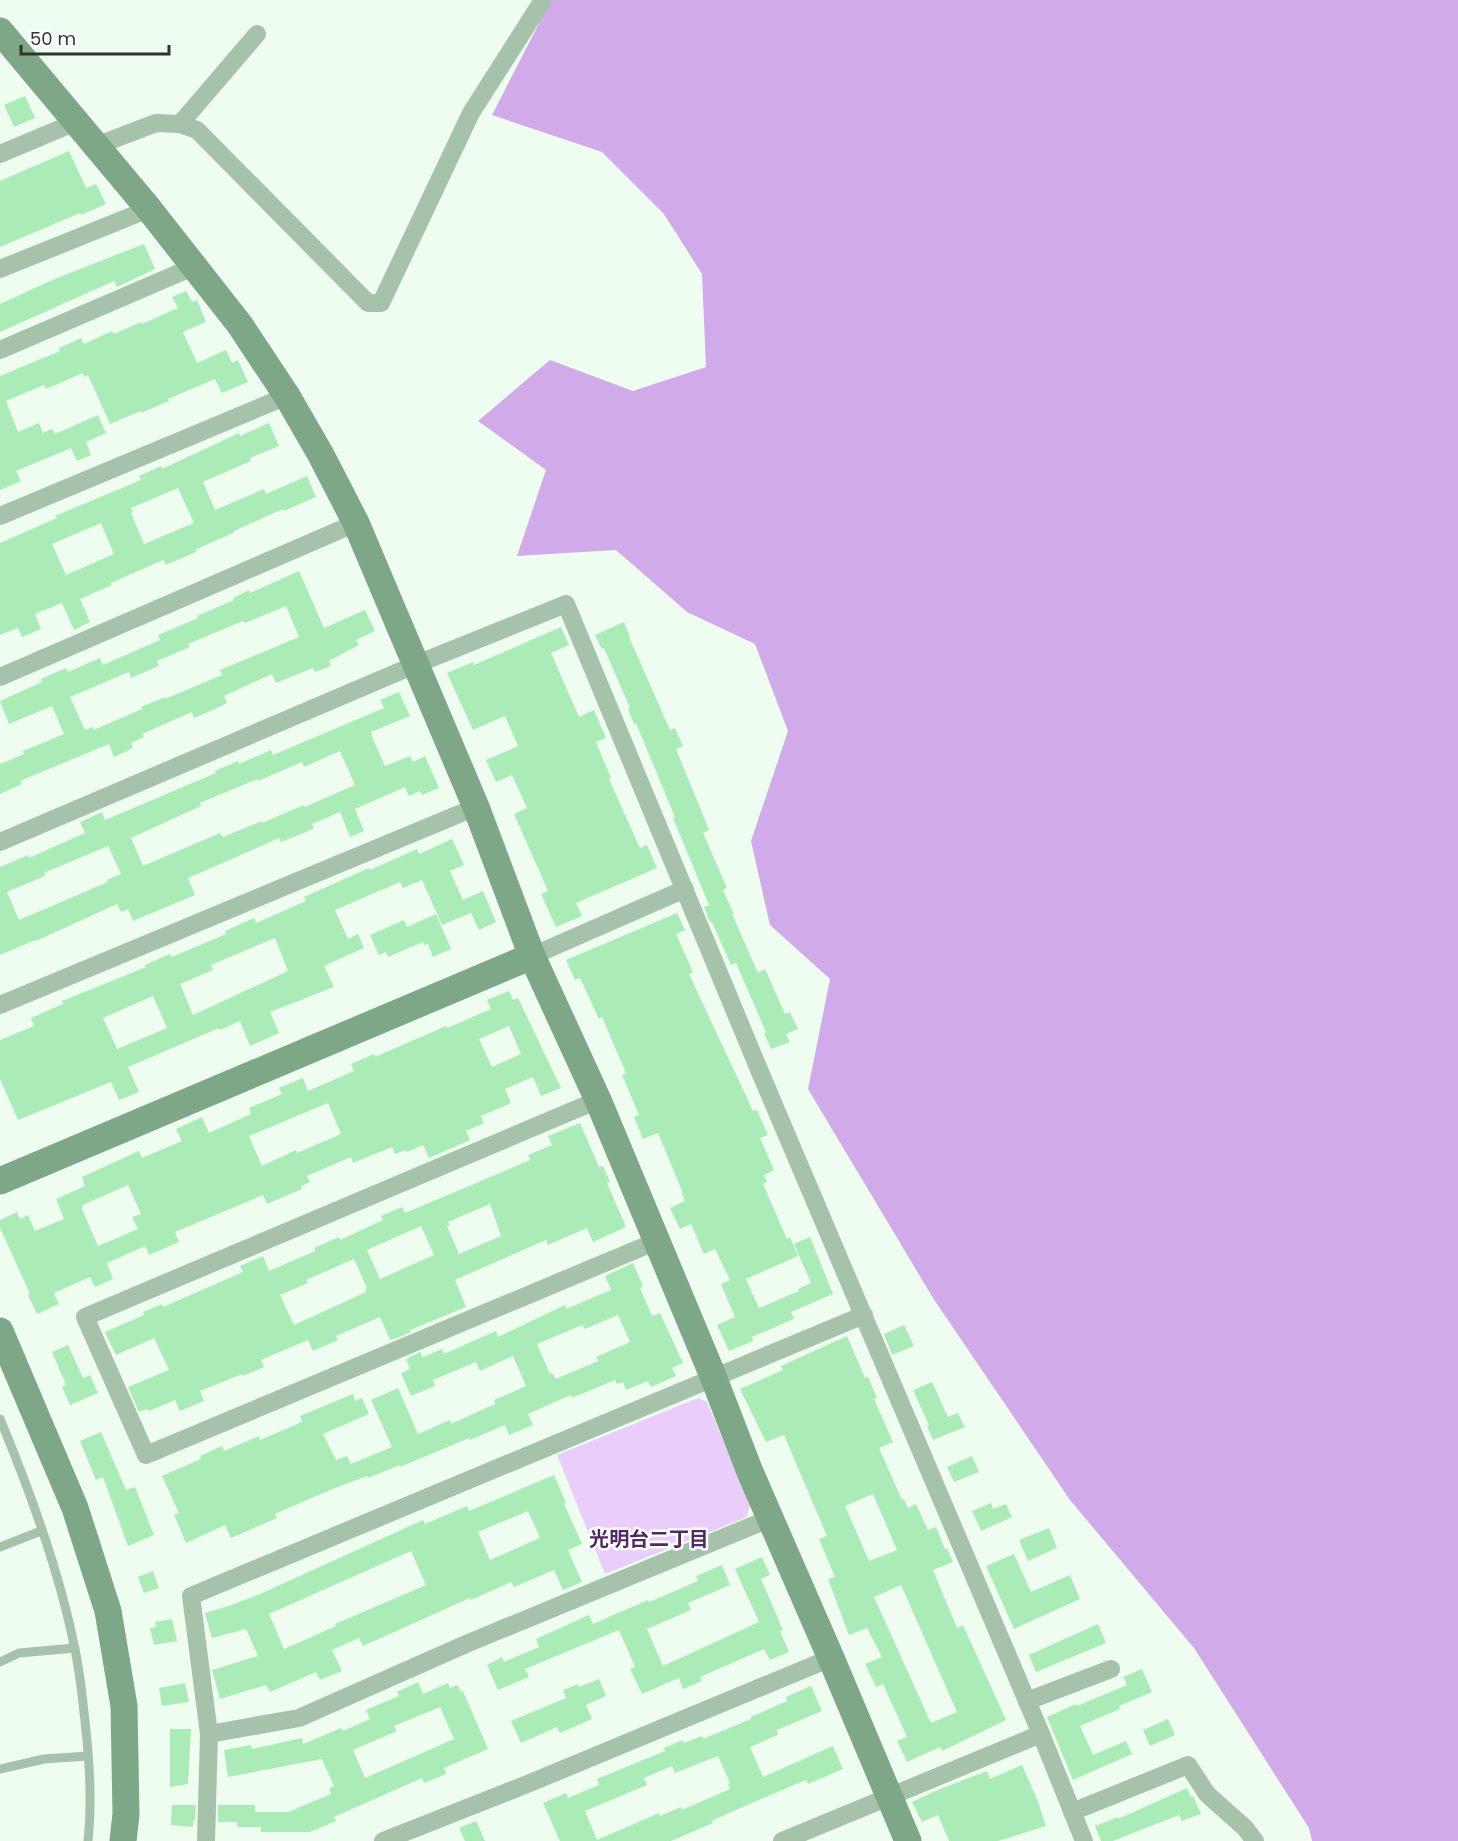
<svg xmlns="http://www.w3.org/2000/svg" width="1458" height="1841" font-family="Poppins,'Noto Sans JP',sans-serif">
<style>
.green{fill:#eacdfb}
.forest{fill:#d1aae9}
.building{fill:#aaebb8;fill-rule:evenodd}
.lines{fill:none;stroke-linecap:round;stroke-linejoin:round}
.lane{stroke:#a6c2ab;stroke-width:9}
.street{stroke:#a6c2ab;stroke-width:18}
.secondary{stroke:#7da786;stroke-width:27}
.labels{text-anchor:middle;stroke-width:5;stroke-linejoin:round;paint-order:stroke}
.neighbourhood-label{font-size:20px;font-weight:bold;fill:#4e2a61;stroke:#fff}
</style>
<rect width="100%" height="100%" fill="#eefdf0"/>
<path class="green" d="M698 1398 707 1402 750 1505 747 1517 605 1574 557 1455Z"/>
<path class="forest" d="M551 0H1458V1841H1312L1309 1828 1194 1648 1070 1500 933 1298 808 1089 830 979 770 925 751 841 788 731 755 644 687 612 616 550 517 556 546 470 478 421 550 360 633 391 706 367 702 274 664 214 602 152 492 115Z"/>
<g class="building">
<path d="M25 96 35 118 14 127 4 105Z"/>
<path d="M69 151 86 188 96 184 106 204 81 215 80 213 0 247V181Z"/>
<path d="M144 244 155 269 117 287 114 281 0 332V304L57 278Z"/>
<path d="M186 291 192 302 197 300 206 322 183 332 197 363 226 350 232 363 238 360 248 382 222 393 215 379 168 399 169 401 141 413V411L110 424 88 375 84 377 83 373 46 389 44 385 6 401 18 432 39 423 43 433 52 429 55 434 98 415 106 433 86 442 91 455 77 461 71 448 16 471 21 481 0 490V376L60 351 59 348 81 338 84 344 112 331 114 334 141 322 142 324 178 308 172 297Z"/>
<path d="M269 423 279 446 250 458 251 461 203 482 215 510 264 489 266 494 307 476 316 497 284 511 283 509 234 531 235 532 195 550 196 552 166 565 163 560 111 583 112 585 80 599 90 622 74 630 62 603 35 614 41 629 22 637 18 628 0 635V543L57 518 55 516 141 480 139 476 161 466 162 469 239 433 240 436ZM178 488 194 523 144 544 131 513 133 512 131 508ZM101 523 114 554 66 575 52 544Z"/>
<path d="M299 571 324 628 365 610 375 631 356 640 359 645 329 661 331 666 315 672 313 668 276 683 272 674 224 696 227 703 215 709 194 718 192 712 142 734 144 737 131 743 133 748 114 757 109 744 20 781 22 784 0 794V764L24 754 23 751 64 734 52 706 9 724 0 701 42 682 41 679 66 668 68 672 100 658 103 665 160 640 158 635 198 618 197 616 234 600 233 598 249 590 250 593ZM286 606 299 637 220 670 222 675 165 699V697L141 707 142 709 94 730 93 727 85 730 70 697 129 672 131 678 159 666 157 661 190 647 188 644 243 621 245 623Z"/>
<path d="M624 622 630 637H629L670 730 675 728 683 746 676 749 709 830 703 833 727 888 723 890 734 914H732L758 973 765 969 785 1014 790 1012 798 1029 786 1034 790 1042 771 1049 764 1033 766 1032 736 963 731 965 712 922 711 923 709 920 704 907 709 905 673 818 675 817 636 723 634 724 628 709 630 708 604 648 602 649 595 635Z"/>
<path d="M561 627 569 645 551 653 579 717 594 710 606 738 596 742 611 778 609 779 640 848 647 845 657 868 576 903 582 916 556 927 541 894 548 891 514 814 527 808 512 775 496 782 486 760 518 746 505 716 473 730 447 673 473 662 474 665Z"/>
<path d="M399 692 410 716 371 732 373 739 385 766 410 756 413 762 425 756 439 788 422 795 420 791 409 796 405 787 355 809 364 831 350 837 340 812 312 824 314 828 304 833 281 842 279 838 232 859 188 878 195 895 133 921 128 909 121 912 117 904 36 941 35 940 0 955V867L28 855 29 858 85 833 80 822 102 812 105 820 216 773 215 771 238 761 239 764 271 750 273 755 384 708 380 700ZM340 751 355 785 305 807 304 805 262 823V821L223 837 220 833 143 866 131 838 201 806 200 803 257 779 258 781 302 762 304 767ZM108 846 121 874 107 880 108 882 19 920 7 892 45 876 44 873Z"/>
<path d="M452 839 464 865 450 871 463 900 483 891 496 922 479 930 471 913 442 925 422 880 403 888 400 882 335 910 348 939 358 934 364 948 324 966 334 987 270 1012 279 1033 250 1046 240 1021 220 1030 219 1028 128 1067 139 1092 119 1100 111 1082 18 1120 0 1079V1040L34 1026 31 1018 63 1004 62 1001 146 967 145 965 170 954 172 957 226 934 225 931 254 918 256 923 306 901 304 897 369 868 370 870 417 849 419 854ZM275 938 288 971 193 1015 180 984 213 970 211 965ZM153 996 167 1028 117 1049 103 1018Z"/>
<path d="M677 913 685 930 676 934 693 972 689 974 753 1111 757 1110 768 1135 760 1138 774 1170 764 1175 767 1182 763 1184 787 1239 790 1237 798 1256 746 1279 759 1308 799 1291 798 1289 811 1283 794 1244 810 1237 833 1294 791 1312 794 1319 752 1337 753 1341 729 1351 717 1325 735 1317 721 1284 730 1280 715 1249 704 1254 691 1224 680 1229 670 1208 685 1201 682 1194 683 1193 658 1133 643 1139 634 1117 639 1115 622 1075 626 1073 602 1017 599 1019 580 978 575 980 566 960Z"/>
<path d="M436 914 451 949 433 957 428 944 424 945 423 942 388 957 386 952 379 955 370 935 404 920 407 927Z"/>
<path d="M509 991 513 1000 518 998 561 1088 541 1096 533 1077 505 1089 511 1103 481 1116 484 1123 466 1131 470 1140 429 1158 423 1145 407 1152 406 1150 395 1154 392 1147 353 1163 351 1157 307 1176 310 1182 301 1186 302 1189 267 1204 263 1195 175 1232 179 1242 149 1255 145 1246 107 1263 113 1279 95 1287 90 1277 54 1293 59 1304 37 1314 28 1295 30 1294 0 1228V1220L17 1212 20 1219 28 1215 35 1231 64 1219 56 1199 85 1186 82 1177 139 1151 142 1158 182 1141 176 1129 202 1117 209 1133 251 1114 249 1108 282 1094 279 1088 303 1078 308 1091 354 1071 351 1064 374 1054 375 1057 446 1026 447 1028 491 1009 487 1000ZM509 1026 521 1054 492 1067 479 1039ZM328 1103 341 1134 297 1153 296 1150 262 1166 249 1136ZM128 1185 141 1214 132 1217 138 1229 98 1246 82 1209 83 1205Z"/>
<path d="M580 1123 599 1167 603 1166 610 1182 607 1183 626 1227 593 1242 587 1228 548 1245 546 1240 455 1280 466 1307 410 1330 411 1332 397 1338 390 1340 380 1317 336 1336 338 1340 313 1351 308 1340 261 1360 264 1367 243 1376 242 1374 200 1391 204 1401 180 1411 175 1400 149 1411 147 1409 139 1412 128 1387 169 1370 154 1338 116 1355 105 1332 144 1315 143 1312 162 1304 163 1307 243 1272 240 1266 263 1256 269 1271 315 1251 314 1248 339 1237 340 1240 383 1220 381 1216 402 1207 405 1213 500 1173 530 1160 528 1155 552 1145 548 1136ZM490 1204 501 1236 459 1254 447 1226 450 1225 448 1222ZM421 1226 434 1255 380 1279 367 1250ZM354 1259 367 1288 365 1289 366 1292 294 1325 280 1295 308 1283 306 1280Z"/>
<path d="M633 1263 643 1286 640 1288 652 1316 660 1313 683 1363 672 1368 676 1376 651 1387 648 1381 626 1390 623 1382 617 1384 615 1380 572 1398 571 1395 528 1414 533 1425 509 1435 505 1425 470 1440 469 1438 400 1467V1465L368 1478 367 1476 330 1490 275 1514 277 1518 231 1538 225 1525 186 1543 174 1515 179 1513 162 1476 201 1459 200 1456 222 1446 224 1451 259 1436 260 1440 302 1422 300 1416 353 1394 355 1401 362 1398 369 1414 323 1434 336 1460 347 1456 351 1464 392 1447 371 1400 398 1388 418 1434 450 1420 451 1424 495 1404 494 1400 526 1386 513 1356 480 1371 476 1362 433 1380 435 1386 411 1396 401 1373 410 1369 406 1359 420 1352 423 1357 442 1349 444 1354 496 1331 498 1337 565 1305 566 1309 611 1290 605 1276ZM618 1315 630 1342 596 1357 598 1361 556 1379 552 1373 550 1374 537 1344 582 1325 585 1329Z"/>
<path d="M904 1325 914 1346 892 1355 884 1334Z"/>
<path d="M847 1336 865 1378 868 1377 877 1398 874 1399 893 1442 879 1448 902 1500 904 1499 908 1508 916 1504 928 1530 936 1527 945 1549 947 1548 953 1562 933 1570 957 1628 963 1625 1006 1720 942 1751 940 1747 907 1762 897 1741 907 1737 883 1684 876 1687 865 1664 882 1657 867 1628 849 1635 828 1579 835 1577 819 1539 827 1536 784 1435 766 1442 740 1389 783 1370 781 1366ZM873 1494 897 1550 869 1561 845 1506ZM901 1585 957 1712 931 1723 874 1597Z"/>
<path d="M68 1345 83 1378 90 1375 98 1393 70 1405 62 1387 66 1385 52 1352Z"/>
<path d="M932 1382 948 1417 958 1413 965 1427 933 1440 927 1426 929 1425 913 1390Z"/>
<path d="M101 1432 126 1490 135 1487 154 1535 128 1546 103 1477 96 1480 80 1441Z"/>
<path d="M972 1456 979 1472 954 1482 947 1467Z"/>
<path d="M554 1475 566 1503 564 1504 582 1544 568 1550 582 1582 563 1590 554 1570 514 1587 511 1582 471 1600 470 1598 363 1646 359 1638 332 1650 342 1671 320 1680 316 1672 270 1692 266 1685 220 1699 212 1670 258 1656 246 1629 212 1638 205 1613 229 1606 260 1594 423 1520 425 1524 467 1506 469 1511ZM528 1511 540 1538 490 1560 478 1532ZM411 1551 426 1585 335 1624 336 1626 284 1649 269 1614Z"/>
<path d="M991 1503 993 1509 1006 1504 1012 1517 981 1531 972 1511Z"/>
<path d="M1049 1528 1057 1548 1028 1561 1019 1540Z"/>
<path d="M1014 1554 1031 1592 1070 1575 1080 1599 1014 1629 986 1566Z"/>
<path d="M762 1557 770 1575 761 1579 783 1630 780 1631 789 1652 770 1660 764 1649 700 1677 702 1681 683 1689 679 1678 642 1694 630 1669 635 1667 619 1630 525 1669 529 1677 498 1690 487 1665 502 1657 504 1662 539 1647 536 1639 589 1615 593 1624 648 1600 649 1602 698 1581 696 1576 722 1565 730 1585 688 1603 691 1610 647 1629 663 1666 759 1622 735 1569Z"/>
<path d="M153 1571 159 1588 144 1593 138 1577Z"/>
<path d="M172 1619 177 1641 154 1645 150 1628 156 1627 155 1622Z"/>
<path d="M1098 1624 1106 1643 1036 1672 1029 1655Z"/>
<path d="M1142 1669 1152 1692 1119 1706 1120 1709 1080 1726 1093 1755 1126 1741 1132 1754 1073 1780 1047 1717 1076 1704 1077 1706 1127 1685 1123 1677Z"/>
<path d="M599 1679 606 1696 586 1705 592 1719 560 1733 557 1727 521 1743 511 1721 566 1698 563 1690 578 1684 579 1687Z"/>
<path d="M418 1682 423 1694 448 1683 450 1688 458 1685 461 1692 463 1691 488 1749 444 1768 446 1774 424 1783 422 1778 334 1817 336 1821 310 1832H261V1827H237V1822H218V1805H255V1812H288L331 1794 329 1789 334 1786 322 1759 228 1777 224 1750 251 1745 252 1749 302 1738 303 1744 341 1728 343 1731 370 1719 366 1710 399 1696 397 1692ZM440 1707 454 1739 365 1778 353 1750 397 1731 394 1726Z"/>
<path d="M185 1683 189 1702 162 1706 159 1688Z"/>
<path d="M811 1686 822 1711 777 1730 778 1735 750 1747 763 1777 833 1746 843 1769 808 1784 806 1780 782 1790 729 1813 712 1821 713 1823 671 1841H560L543 1803 566 1793 568 1798 599 1785 597 1779 665 1751 664 1748 683 1740 684 1743 702 1736 703 1739 751 1719V1717L787 1701 786 1697ZM718 1756 730 1783 728 1784 730 1789 682 1810 681 1807 660 1816 659 1813 597 1840 585 1811 647 1785 644 1778 672 1766 675 1773Z"/>
<path d="M1168 1719 1175 1735 1150 1746 1143 1730Z"/>
<path d="M170 1729H191L188 1784 170 1787Z"/>
<path d="M1022 1765 1037 1799 1046 1826 998 1841H949L938 1815 922 1822 912 1802 940 1789 987 1771 990 1779Z"/>
<path d="M1187 1788 1191 1797 1193 1796 1201 1814 1182 1821 1179 1815 1113 1841H1101L1095 1826 1118 1817V1819Z"/>
<path d="M172 1805H196L195 1821H193V1827L171 1825Z"/>
<path d="M476 1821 485 1841H465L459 1828Z"/>
</g>
<g class="lines">
<g class="lane">
<path d="M0 1419C30 1491 60 1573 75 1650 81 1677 83 1704 86 1731 90 1768 92 1804 88 1841"/>
<path d="M0 1547 41 1531"/>
<path d="M0 1662 19 1653 75 1648"/>
<path d="M0 1769 44 1759 88 1756"/>
</g>
<g class="street">
<path d="M180 124 257 34"/>
<path d="M96 146 156 123 180 124 197 130 368 303H381L471 113 543 0"/>
<path d="M0 154 76 122"/>
<path d="M0 269 149 209"/>
<path d="M0 350 193 267"/>
<path d="M0 516 287 396"/>
<path d="M0 677 356 523"/>
<path d="M0 842 417 664 566 604 760 1072 1041 1734 1084 1841"/>
<path d="M532 956 685 889"/>
<path d="M0 1005 476 807"/>
<path d="M598 1100 85 1317 146 1455 657 1241"/>
<path d="M1027 1701 1111 1669"/>
<path d="M209 1734 299 1718 466 1644 771 1518"/>
<path d="M1072 1812 1188 1765 1207 1794 1245 1828 1255 1841"/>
<path d="M206 1841 209 1734 191 1596 864 1315"/>
<path d="M383 1841 525 1785 831 1658"/>
<path d="M782 1841 1041 1734"/>
</g>
<g class="secondary">
<path d="M0 31 149 209 240 325 287 396 321 455 356 523 476 807 532 956 598 1100 713 1376 750 1472 831 1658 908 1841"/>
<path d="M0 1181 532 956"/>
<path d="M0 1331 75 1508 108 1611 124 1706 126 1814 123 1841"/>
</g>
</g>
<g class="labels">
<g class="neighbourhood-label">
<text x="649" y="1546">光明台二丁目</text>
</g>
</g>
<path d="M21 45v9h148v-9" fill="none" stroke="#2e332f" stroke-width="3"/>
<text x="30" y="45" font-size="18" fill="#2e332f" stroke="#ffffff" stroke-width="4.5" paint-order="stroke">50 m</text>
</svg>
